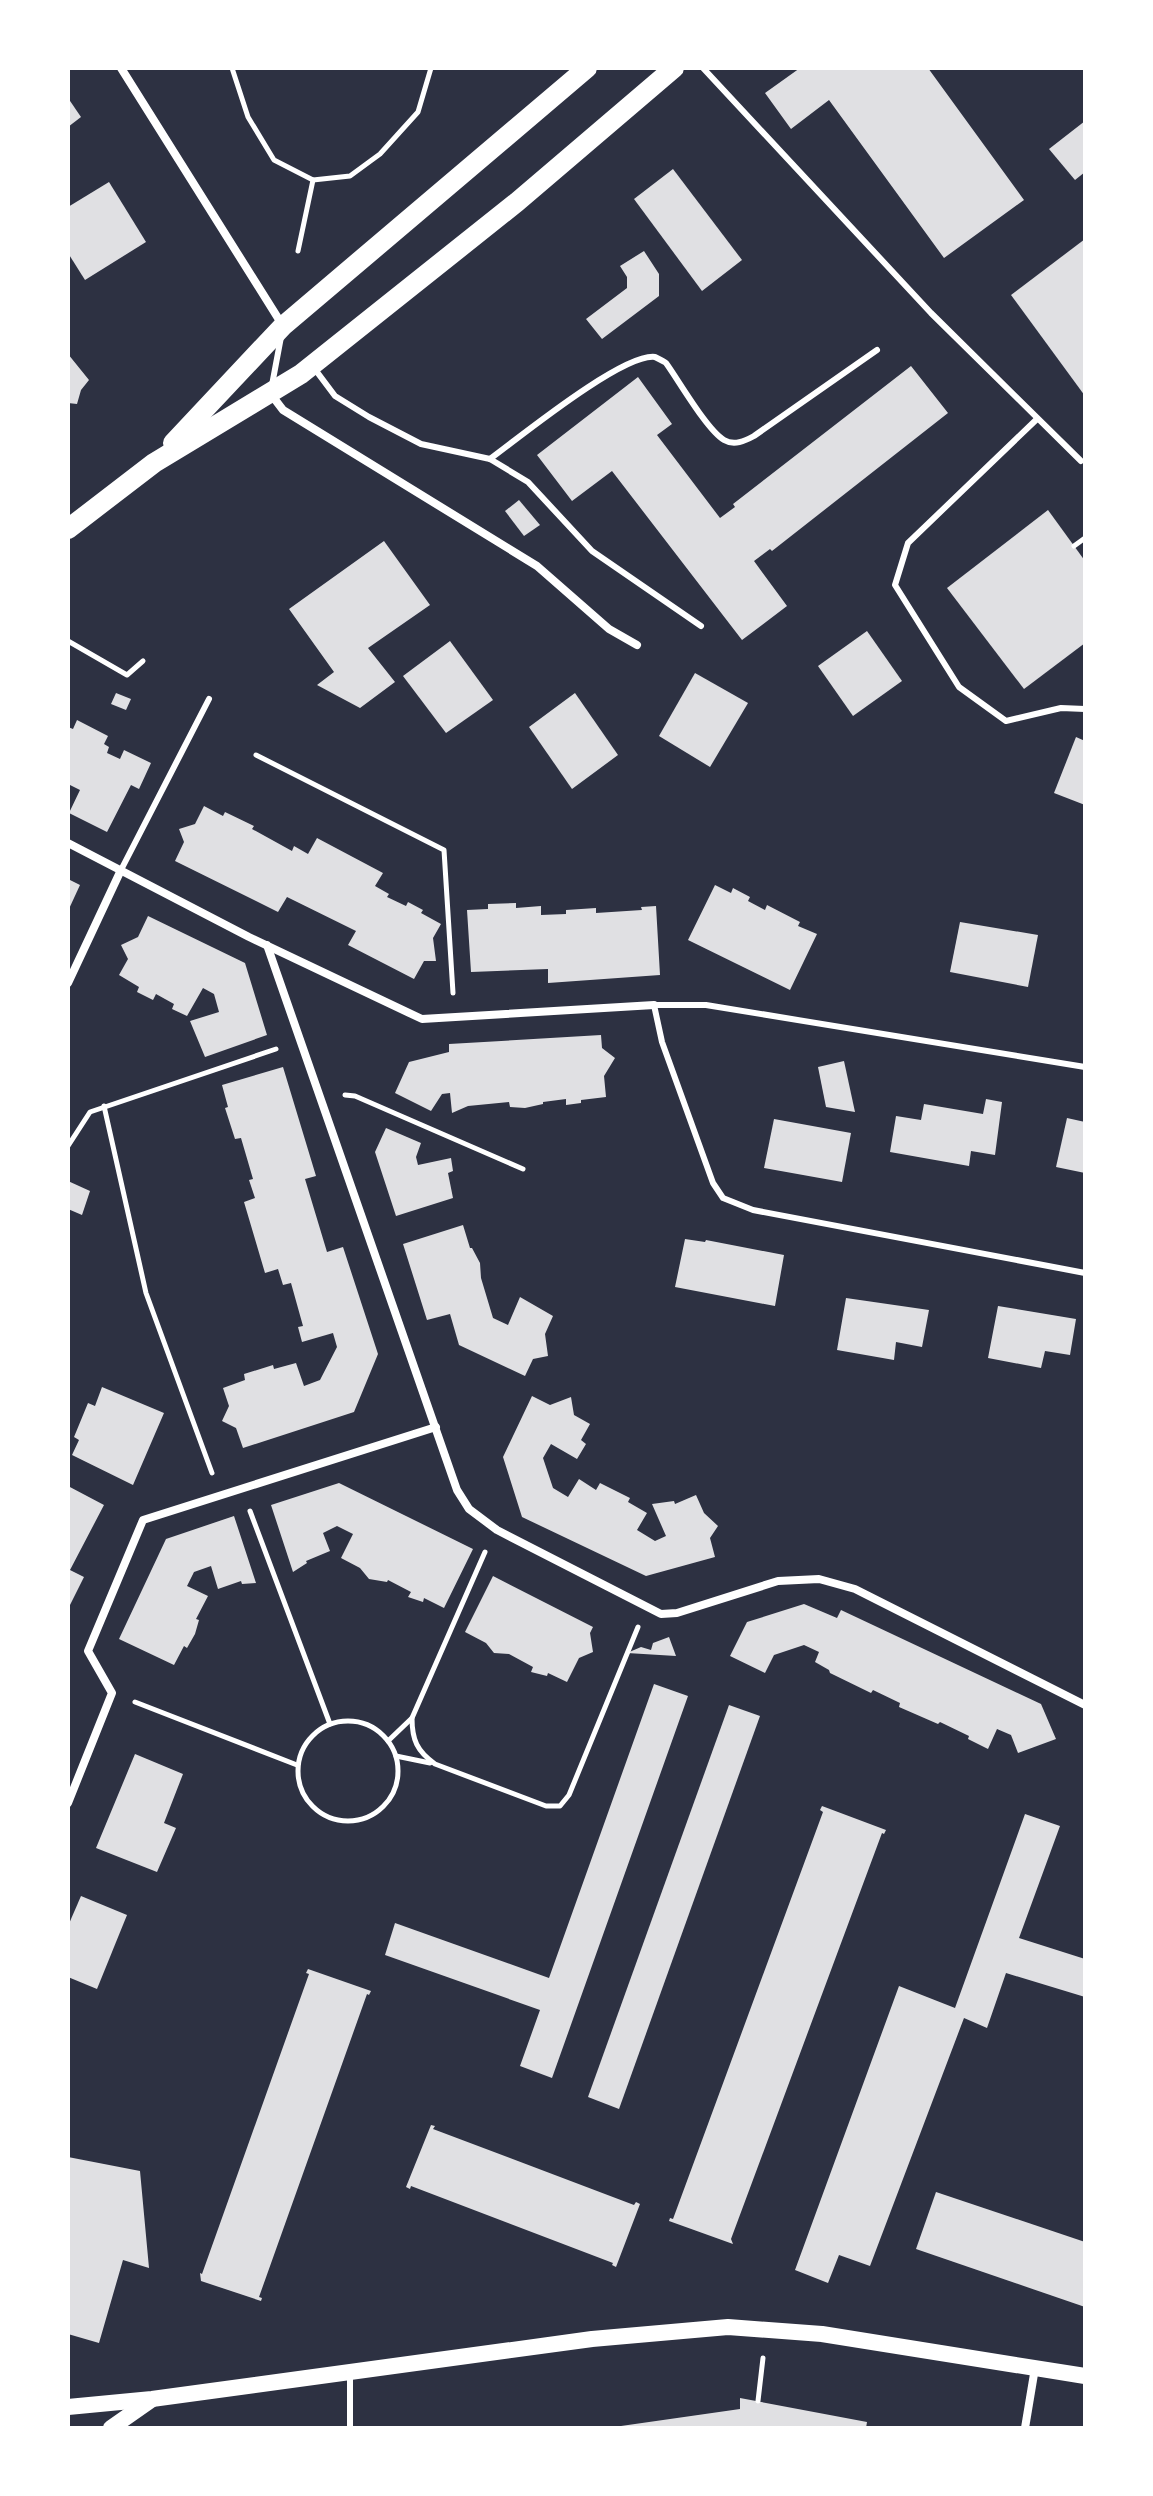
<svg xmlns="http://www.w3.org/2000/svg" width="1153" height="2496" font-family="'Golos Text',sans-serif">
<style>
.building{fill:#e0e0e3}
.lines{fill:none;stroke-linecap:round;stroke-linejoin:round}
.path{stroke:#fff;stroke-width:5}
.service{stroke:#fff;stroke-width:6}
.minor{stroke:#fff;stroke-width:8}
.secondary{stroke:#fff;stroke-width:16}
.primary{stroke:#fff;stroke-width:20}
</style>
<rect width="100%" height="100%" fill="#2d3142"/>
<g class="building">
<path d="M800 68H928L1024 200 944 258 829 100 791 129 765 93Z"/>
<path d="M68 98 81 117 68 127Z"/>
<path d="M1085 121V172L1075 180 1049 149Z"/>
<path d="M673 169 742 260 702 291 634 199Z"/>
<path d="M109 182 146 242 85 280 68 253V207Z"/>
<path d="M1085 239V396L1011 295Z"/>
<path d="M644 251 659 274V296L602 339 586 319 627 288V277L620 266Z"/>
<path d="M68 354 89 380 81 390 77 404 68 403Z"/>
<path d="M911 366 948 413 772 551 770 549 754 561 787 606 742 640 612 471 572 501 537 455 638 377 672 424 657 435 720 518 735 507 733 504Z"/>
<path d="M519 500 540 525 524 536 505 511Z"/>
<path d="M1048 510 1085 561V643L1024 689 947 588Z"/>
<path d="M384 541 430 605 368 648 395 682 360 708 317 685 334 672 289 609Z"/>
<path d="M867 631 902 681 853 716 818 666Z"/>
<path d="M450 641 493 700 446 733 403 676Z"/>
<path d="M695 673 748 703 710 767 659 736Z"/>
<path d="M116 693 131 699 126 710 111 704Z"/>
<path d="M575 693 618 755 572 789 529 727Z"/>
<path d="M77 720 108 736 104 744 109 747 107 753 120 759 124 750 151 763 139 789 131 785 107 832 69 813 80 790 68 784V727L73 729Z"/>
<path d="M1076 737 1085 741V805L1054 793Z"/>
<path d="M204 806 223 816 225 812 254 826 252 829 292 851 294 846 308 854 317 838 383 873 375 886 389 894 387 897 406 906 408 902 423 910 421 913 441 924 433 938 436 961H424L414 979 348 945 356 931 287 897 278 912 175 861 184 842 179 829 195 824Z"/>
<path d="M68 879 80 885 68 911Z"/>
<path d="M715 885 731 893 733 888 750 897 748 901 765 910 767 905 800 922 798 926 817 934 790 990 688 940Z"/>
<path d="M516 903V908L541 906V915L566 914V910L596 908V913L642 910 641 907 656 906 660 975 548 983V969L471 972 467 910 488 909V904Z"/>
<path d="M148 916 245 963 267 1035 205 1057 190 1021 219 1012 214 994 203 988 187 1016 172 1009 174 1004 156 994 153 1000 137 992 139 987 119 975 128 959 121 945 138 937Z"/>
<path d="M960 922 1038 935 1028 987 950 972Z"/>
<path d="M601 1035 602 1048 615 1058 604 1076 606 1097 581 1100V1103L566 1105V1099L543 1102V1104L525 1108 510 1107 509 1102 468 1106 452 1113 450 1093 442 1094 431 1111 395 1093 409 1062 449 1052V1044Z"/>
<path d="M844 1061 855 1112 826 1107 818 1067Z"/>
<path d="M283 1067 316 1176 305 1179 327 1252 343 1247 378 1354 354 1412 243 1448 236 1428 222 1421 229 1406 223 1388 245 1380 244 1374 273 1365 274 1369 296 1363 304 1386 320 1380 337 1347 333 1333 302 1342 298 1327 303 1326 291 1283 283 1285 278 1269 265 1273 244 1202 255 1198 249 1180 253 1179 241 1138 235 1139 225 1108 228 1107 222 1085Z"/>
<path d="M986 1099 1002 1102 995 1155 971 1151 969 1166 890 1152 896 1116 921 1120 924 1104 983 1114Z"/>
<path d="M1067 1118 1085 1122V1173L1056 1167Z"/>
<path d="M774 1119 851 1133 842 1182 764 1168Z"/>
<path d="M386 1128 421 1143 416 1157 418 1165 451 1158 453 1171 448 1173 453 1198 396 1216 375 1152Z"/>
<path d="M68 1181 90 1191 82 1215 68 1209Z"/>
<path d="M463 1225 470 1248H472L480 1263 481 1278 493 1318 508 1325 520 1297 553 1316 545 1334 548 1356 533 1359 525 1376 459 1345 450 1314 427 1320 403 1244Z"/>
<path d="M685 1239 705 1242 706 1240 784 1255 775 1306 675 1287Z"/>
<path d="M846 1298 929 1310 922 1347 896 1342 894 1360 837 1350Z"/>
<path d="M998 1306 1076 1319 1070 1355 1045 1351 1041 1368 988 1358Z"/>
<path d="M102 1387 164 1413 133 1485 72 1455 79 1440 74 1437 88 1403 95 1406Z"/>
<path d="M532 1396 550 1405 571 1397 574 1415 590 1424 581 1440 586 1444 577 1459 551 1444 543 1458 553 1488 568 1497 579 1479 596 1490 600 1483 630 1498 628 1502 647 1513 637 1530 655 1541 666 1536 652 1504 674 1501 675 1504 696 1495 704 1513 718 1526 710 1538 715 1557 646 1576 522 1517 503 1457Z"/>
<path d="M339 1483 473 1549 444 1608 424 1598 423 1602 408 1597 411 1592 388 1580 387 1582 369 1579 360 1568 341 1558 353 1534 337 1526 323 1533 330 1551 306 1561 307 1563 293 1572 271 1505Z"/>
<path d="M68 1486 104 1505 70 1570 84 1577 68 1609Z"/>
<path d="M234 1516 256 1583 242 1584 241 1581 218 1589 211 1566 194 1572 187 1586 208 1596 196 1619 199 1620 195 1634 187 1648 184 1646 174 1665 119 1639 166 1539Z"/>
<path d="M493 1576 593 1627 590 1633 593 1652 579 1658 567 1682 548 1673 547 1676 531 1672 533 1667 509 1654 494 1653 486 1643 465 1632Z"/>
<path d="M804 1604 837 1618 841 1610 1041 1704 1056 1739 1018 1753 1011 1735 997 1729 988 1749 968 1739 969 1736 940 1722 938 1724 899 1707 900 1703 873 1690 871 1693 830 1673 829 1670 815 1662 819 1652 804 1645 774 1655 765 1673 730 1656 747 1622Z"/>
<path d="M669 1637 676 1656 627 1653 641 1647 651 1650 653 1643Z"/>
<path d="M654 1684 688 1696 552 2078 520 2066 540 2010 385 1955 395 1923 549 1978Z"/>
<path d="M729 1705 760 1716 619 2109 588 2097Z"/>
<path d="M135 1754 183 1774 164 1823 176 1828 157 1872 96 1848Z"/>
<path d="M822 1806 886 1830 884 1834 882 1833 731 2239 733 2244 669 2221 670 2218 673 2219 823 1812 820 1810Z"/>
<path d="M1025 1814 1060 1826 1019 1938 1085 1959V1997L1006 1973 987 2028 964 2018 870 2266 839 2255 828 2283 795 2270 899 1986 955 2008Z"/>
<path d="M81 1896 127 1915 97 1989 68 1977V1926Z"/>
<path d="M308 1969 371 1991 369 1995 367 1994 259 2297 262 2298 261 2301 201 2281 200 2273 202 2274 309 1974 306 1973Z"/>
<path d="M431 2125 435 2126 433 2129 634 2205 636 2202 640 2204 616 2267 612 2265 613 2263 411 2186 410 2189 406 2187Z"/>
<path d="M68 2157 140 2171 149 2268 123 2260 99 2343 68 2334Z"/>
<path d="M936 2192 1085 2242V2307L916 2249Z"/>
<path d="M740 2398 867 2422 866 2428H607L740 2409Z"/>
</g>
<g class="lines">
<g class="path">
<path d="M232 68 248 117 274 160 313 180 350 176 380 154 418 112 431 68"/>
<path d="M298 251 313 180"/>
<path d="M1074 546 1085 538"/>
<path d="M68 641 127 675 143 661"/>
<path d="M256 755 444 850 453 993"/>
<path d="M345 1095 355 1096 523 1169"/>
<path d="M104 1106 146 1293 212 1473"/>
<path d="M68 1146 90 1112 276 1049"/>
<path d="M250 1511 330 1724"/>
<path d="M485 1552 412 1718C412 1740 417 1751 435 1764L546 1806H560L569 1795 638 1627"/>
<path d="M135 1702 297 1765"/>
<circle cx="348" cy="1771" r="50"/>
<path d="M388 1741 412 1718"/>
<path d="M396 1756 430 1763"/>
<path d="M758 2401 763 2358"/>
</g>
<g class="service">
<path d="M703 68 931 313 1081 461"/>
<path d="M314 368 335 396 369 417 421 444 490 459 528 482 592 551 701 626"/>
<path d="M272 385 281 337"/>
<path d="M1037 419 908 543 895 585 959 687 1006 721 1061 708 1085 709"/>
<path d="M490 459C520 437 623 353 655 357 657 358 665 362 666 363 679 381 707 430 724 440 734 446 745 441 754 436L877 350"/>
<path d="M121 870 209 699"/>
<path d="M1085 1067 706 1005H654L662 1042 713 1183 723 1198 753 1210 1085 1273"/>
<path d="M350 2428V2372"/>
</g>
<g class="minor">
<path d="M121 68 283 326"/>
<path d="M270 393 283 410 537 566 609 629 637 645"/>
<path d="M68 843 249 937 422 1019 654 1005"/>
<path d="M267 945 457 1490 469 1509 497 1530 661 1614 677 1613 778 1581 819 1579 855 1589 1085 1705"/>
<path d="M68 983 121 870"/>
<path d="M68 1803 112 1693 88 1651 143 1520 436 1427"/>
<path d="M1025 2428 1035 2368"/>
</g>
<g class="secondary">
<path d="M68 2407 152 2399 592 2339 728 2327 822 2334 1085 2376"/>
<path d="M111 2428 151 2400"/>
</g>
<g class="primary">
<path d="M173 443 283 326 587 68"/>
<path d="M68 529 154 463 301 374 517 202 674 68"/>
</g>
</g>
<rect width="1153" height="2496" fill="none" stroke="#ffffff" stroke-width="140"/>
</svg>
